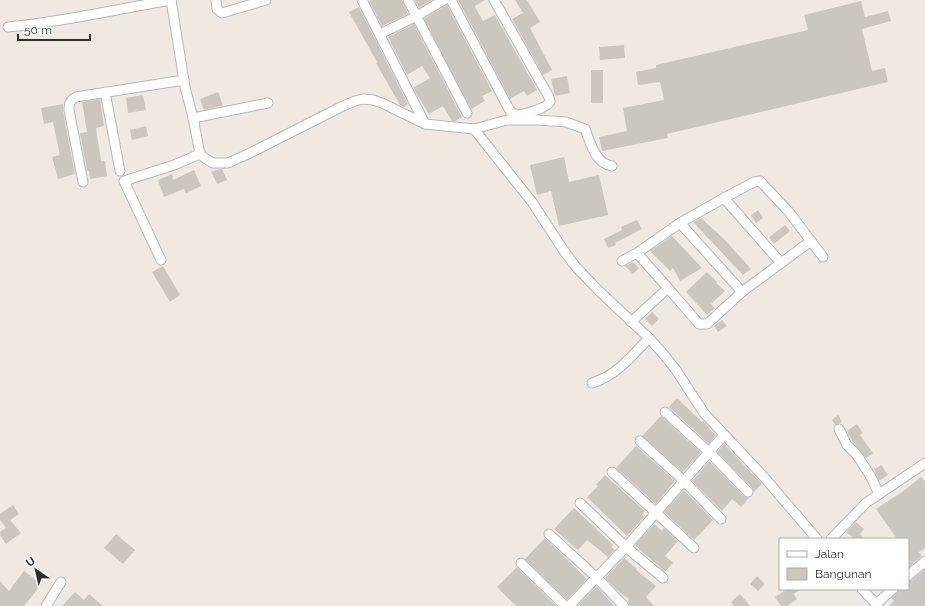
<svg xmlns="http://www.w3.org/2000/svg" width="925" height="606" font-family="Raleway,sans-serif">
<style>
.building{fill:#cbc7bf}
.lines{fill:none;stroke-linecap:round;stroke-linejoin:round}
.minor-casing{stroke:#b4b7c1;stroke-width:11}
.minor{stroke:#fff;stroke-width:9}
</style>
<rect width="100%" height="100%" fill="#efe9e1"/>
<g class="building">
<path d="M373 0H402L408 14 382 26 369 1Z"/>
<path d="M415 0H432L419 8Z"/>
<path d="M458 0H485L475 6V7L483 21 495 15 537 90 527 96 524 91 510 99Z"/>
<path d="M515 0H527L540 22 530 28 552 70 543 75 512 19 523 13Z"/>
<path d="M861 1 865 17 888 11 891 21 862 29 872 71 885 68 888 82 667 134 668 138 602 151 599 137 627 131 623 108 664 100 660 82 638 85 636 72 656 68V65L808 30 804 15Z"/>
<path d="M447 5 492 91 482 96 485 101 471 109 424 19Z"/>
<path d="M359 7 408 104 404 107 400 105 376 63 377 62 349 12Z"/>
<path d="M414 24 462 117 455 121H452L443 106 429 114 413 88 430 78 422 66 407 75 388 37Z"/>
<path d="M624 45 625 58 600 60 599 47Z"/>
<rect x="591" y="70" width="12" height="33"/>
<path d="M567 76 570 93 555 96 551 79Z"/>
<path d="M218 92 223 105 204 110 200 99Z"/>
<path d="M143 95 146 110 128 113 126 98Z"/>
<path d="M100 99 104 126 96 128 101 161H105L107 176 90 179 89 171H87L80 133 87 132 82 102Z"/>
<path d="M63 104V111L75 174 58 179 52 157 60 155 56 137 53 122 44 124 41 108Z"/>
<path d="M146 126 148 136 132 140 130 130Z"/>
<path d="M564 157 569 182 599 175 608 215 559 226 551 191 537 195 530 165Z"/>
<path d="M219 169H222L227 180 217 184 211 172Z"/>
<path d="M194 170 201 186 186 193 184 189 164 197 158 180 172 174 173 180Z"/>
<path d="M758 210 763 218 756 223 751 215Z"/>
<path d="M701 218 724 239 751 269 743 275 693 222Z"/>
<path d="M637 220 642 229 615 243 616 245 608 248 604 239 622 230 621 227Z"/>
<path d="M785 225 790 231 774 244 769 237Z"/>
<path d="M672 236 702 268 680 281 673 268 670 271 650 251Z"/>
<path d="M633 262 639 268 633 274 625 266Z"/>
<path d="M163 266 180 295 170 302 152 272Z"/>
<path d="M707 272 717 282 716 283 725 291 711 304 715 308 707 315 686 292Z"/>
<path d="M652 312 659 319 652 326 645 319Z"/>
<path d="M722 320 727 326 718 332 714 326Z"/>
<path d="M677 398 702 422 703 421 710 428 709 429 716 435 709 444 669 407Z"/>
<path d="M838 415 842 422 835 425 832 420Z"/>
<path d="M661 416 701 453 683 472 642 436Z"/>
<path d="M857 424 863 433 860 435 873 453 866 458 852 441 847 431Z"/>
<path d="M724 444 762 484 754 492 752 488 717 452Z"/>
<path d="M636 446 675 481 656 504 616 468Z"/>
<path d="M709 461 744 496 749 498 741 507 732 499 722 511 692 481Z"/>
<path d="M881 465 888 475 879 481 874 470Z"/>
<path d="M605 475 645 511 642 515 644 517 627 536 587 497 598 486 596 485Z"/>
<path d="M921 477 925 482V548L919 552 922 556 908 568V539H897L876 509 902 492Z"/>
<path d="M684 490 713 520 694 540 664 512Z"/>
<path d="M13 505 19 514 10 520 21 533 6 544 0 535V532L6 528 0 520V514Z"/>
<path d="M574 508 613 545 611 547 615 550 608 557 587 540 578 550 554 529Z"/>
<path d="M856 522 864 529 860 534 864 539H855L846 532Z"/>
<path d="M654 524 662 531 664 528 678 541 665 556 673 563 665 572 635 545Z"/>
<path d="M116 534 135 550 123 564 104 548Z"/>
<path d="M545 538 587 579 567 600 525 559Z"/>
<path d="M624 558 637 569 636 570 656 586 646 597 654 606H630L628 601 629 599 617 590 605 578Z"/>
<path d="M517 567 556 606H516L497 587Z"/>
<path d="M925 569V606H889L894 601 891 598 901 589H908V582L912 580Z"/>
<path d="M24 571 42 584 24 606H0V581L9 591Z"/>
<path d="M757 576 765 584 758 591 750 584Z"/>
<path d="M597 586 614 606H577Z"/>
<path d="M787 589H801L794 594 797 599 787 606H781L775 597Z"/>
<path d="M75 592 84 600 89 594 103 606H62Z"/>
<path d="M740 594 750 606H734L731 602Z"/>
</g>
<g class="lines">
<g class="minor-casing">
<g id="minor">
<path d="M171 0 185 87 193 118 200 154 206 159 213 163H228L248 154 343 106 355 101 363 99 373 100 382 103 425 124 474 129 532 202 564 251 576 267 599 291 649 338 665 356 676 370 704 413 763 476 817 539"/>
<path d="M216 0 217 9 222 13 266 0"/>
<path d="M362 0 425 124"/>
<path d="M408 0 467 113"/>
<path d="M451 0 510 111C512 113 513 114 516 114 523 116 546 108 550 102L549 97 494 0"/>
<path d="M8 27C63 22 117 9 171 0"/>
<path d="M380 34 417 16 444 0"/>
<path d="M105 92 120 171"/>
<path d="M193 118 268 103"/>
<path d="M474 129 507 120H537L566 122 585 129C591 144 595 163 612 166"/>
<path d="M83 182 69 110C69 103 70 100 76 97L184 80"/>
<path d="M724 198 754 182 760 181 789 212 823 257"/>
<path d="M680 223 742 292"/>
<path d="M161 260 124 181 174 165 200 154"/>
<path d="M622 261 637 253 680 223 724 198 781 263 742 292 707 324H699L668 288"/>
<path d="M781 263 811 241"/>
<path d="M631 322 668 288 637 253"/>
<path d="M592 383C616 376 632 356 649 338"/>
<path d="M665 412 709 452 748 492"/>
<path d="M839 429 847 445 857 455 871 477 879 494"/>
<path d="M640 441 684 481 721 519"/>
<path d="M612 472 694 548"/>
<path d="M580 503 626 547 663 578"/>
<path d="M549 534 596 577 624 606"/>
<path d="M831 539 866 503 925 463"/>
<path d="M521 563 565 606"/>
<path d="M908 576 925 561"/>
<path d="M862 589 878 606"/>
<path d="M876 604 893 589"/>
<path d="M46 606 61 582"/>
<path d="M569 606 626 547 724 435"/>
</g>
</g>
<use href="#minor" class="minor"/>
</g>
<rect x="779" y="538" width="130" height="52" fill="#ffffff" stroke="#ababab"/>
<rect x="787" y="551" width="20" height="6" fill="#ffffff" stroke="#ababab"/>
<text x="815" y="558" font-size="12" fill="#2e2e2e">Jalan</text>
<rect x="787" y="568" width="20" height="12" fill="#cbc7bf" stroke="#ababab"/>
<text x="815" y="578" font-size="12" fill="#2e2e2e">Bangunan</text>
<g transform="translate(36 570) rotate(326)" stroke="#ffffff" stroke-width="3" paint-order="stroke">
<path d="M0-3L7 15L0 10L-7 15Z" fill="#2e2e2e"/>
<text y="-6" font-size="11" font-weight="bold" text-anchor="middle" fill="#2e2e2e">U</text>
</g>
<path d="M18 34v6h72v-6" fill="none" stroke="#2e2e2e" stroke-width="2"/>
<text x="24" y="34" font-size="12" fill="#2e2e2e" stroke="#ffffff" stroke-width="3" paint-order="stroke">50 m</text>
</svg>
